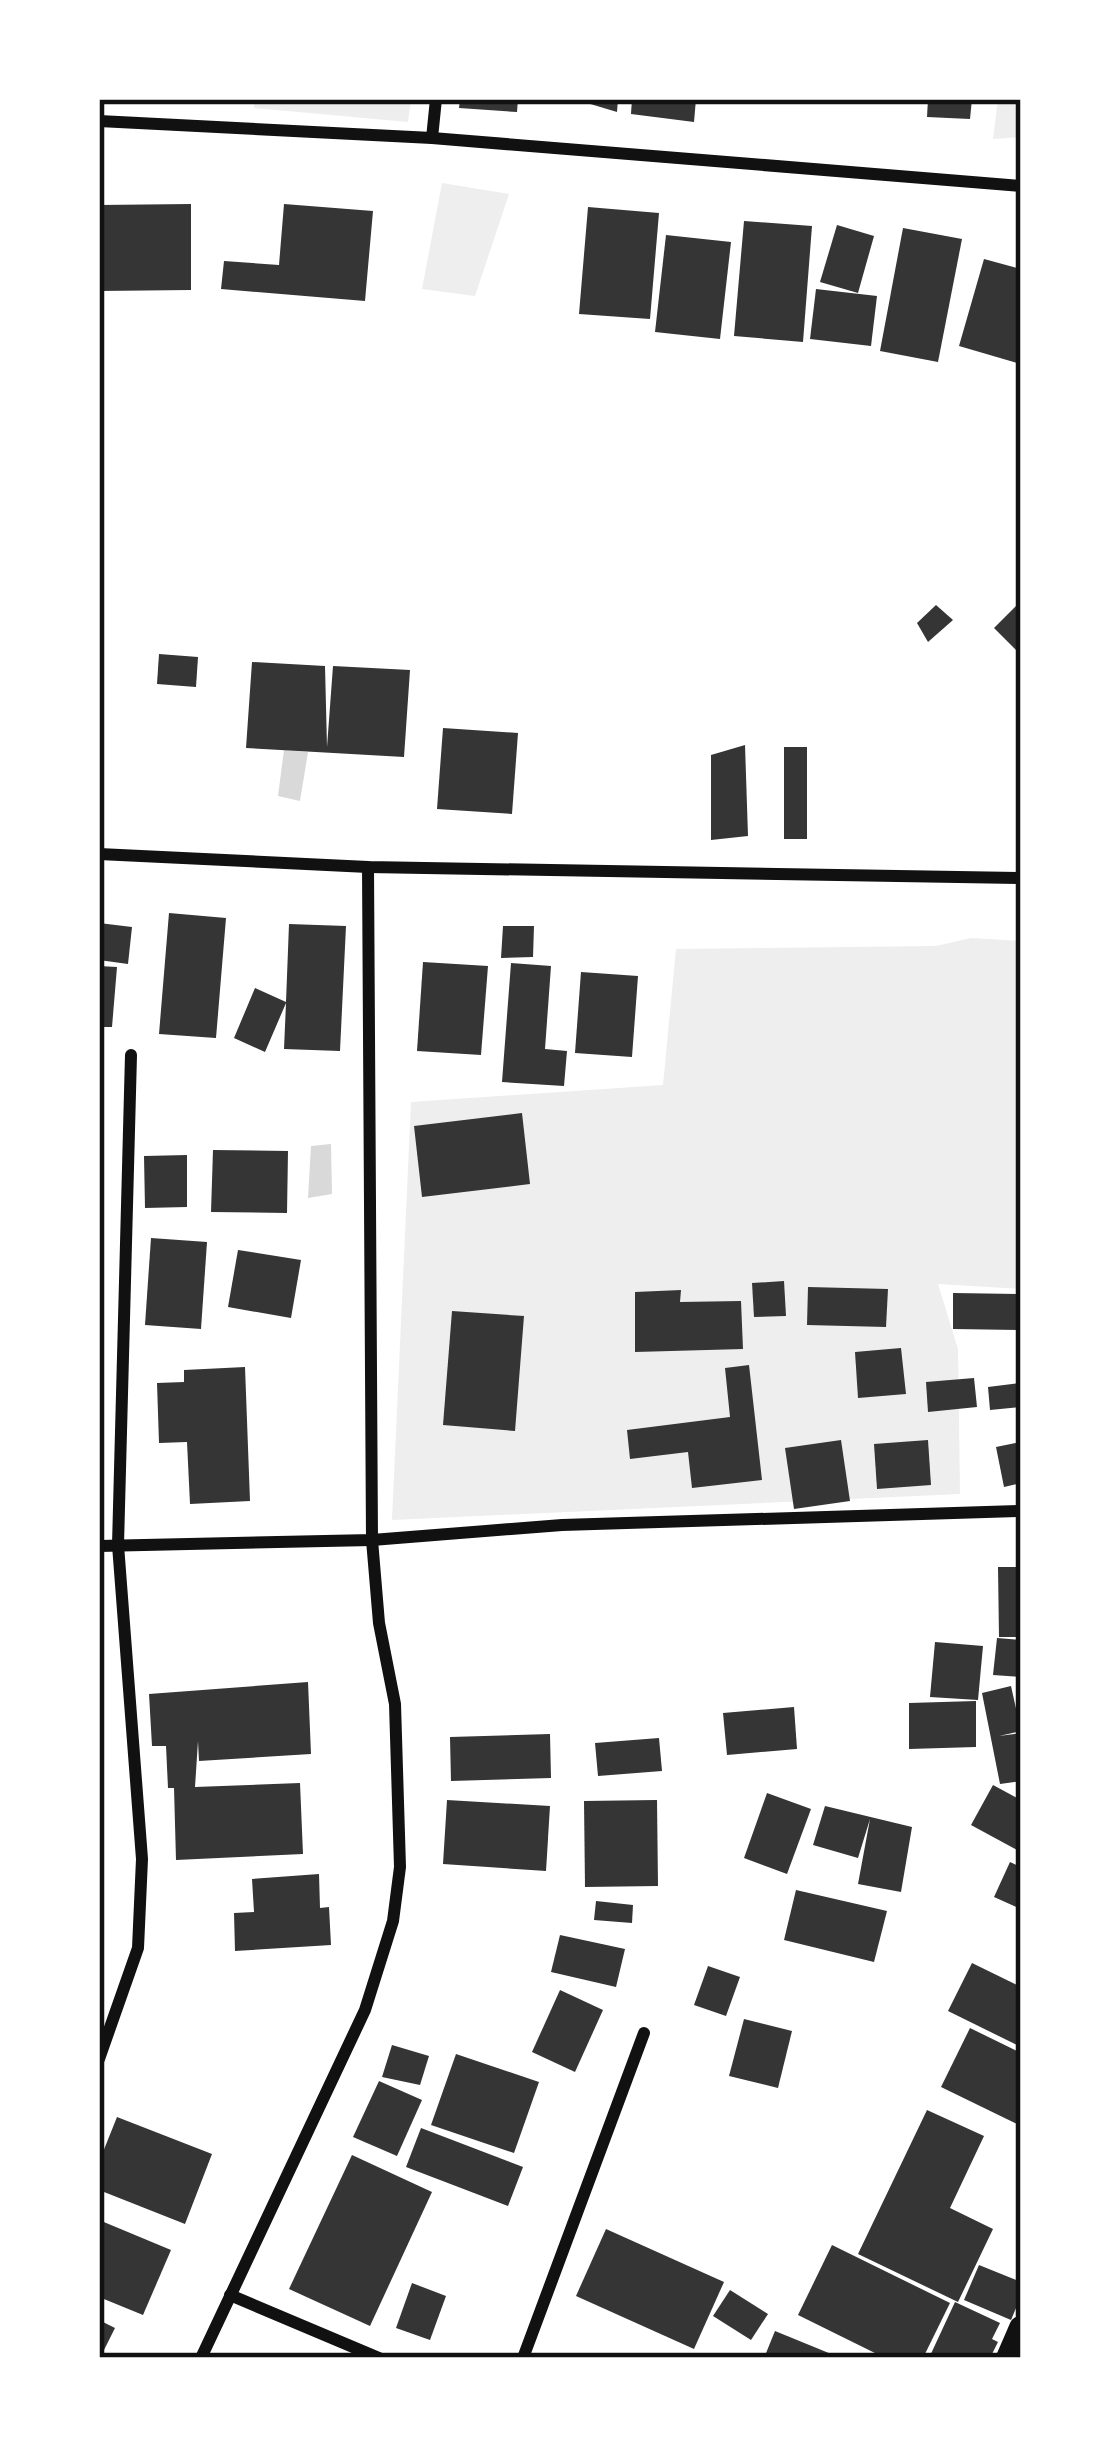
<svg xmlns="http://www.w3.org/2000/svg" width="1120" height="2457" font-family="Commissioner,sans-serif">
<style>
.green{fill:#eee}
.water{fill:#d9d9d9}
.building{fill:#353535}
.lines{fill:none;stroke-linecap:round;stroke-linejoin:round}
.minor{stroke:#111;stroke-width:12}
.secondary{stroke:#111;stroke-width:24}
.neatline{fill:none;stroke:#111;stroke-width:4.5}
</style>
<rect width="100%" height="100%" fill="#fff"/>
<g class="green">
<path d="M254 99H411L408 122 254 108Z"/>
<path d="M998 99H1021V137L993 139Z"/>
<path d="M442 183 509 194 475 296 422 289Z"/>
<path d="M971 938 1021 941V1289L938 1284 958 1349 960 1494 392 1520 411 1102 663 1085 676 949 936 946Z"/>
</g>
<g class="water">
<path d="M284 750 308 752 300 801 278 796Z"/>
<path d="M331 1144 332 1194 308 1198 311 1146Z"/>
</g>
<g class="building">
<path d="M460 99H518L517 112 459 108Z"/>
<path d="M577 99H618L617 112 577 100Z"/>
<path d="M632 99H696L694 122 631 114Z"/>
<path d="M928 99H972L970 119 927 117Z"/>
<path d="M191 204V290L99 291V205Z"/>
<path d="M284 204 373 211 365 301 221 289 224 261 279 265Z"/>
<path d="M588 207 659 213 650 319 579 314Z"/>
<path d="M744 221 812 226 803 342 734 336Z"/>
<path d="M837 225 874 236 858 293 820 282Z"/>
<path d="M903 228 962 239 938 362 880 351Z"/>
<path d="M666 235 731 242 720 339 655 332Z"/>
<path d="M984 259 1021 269V364L959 346Z"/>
<path d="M816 289 877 296 871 346 810 339Z"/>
<path d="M1018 604 1021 607V655L994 628Z"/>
<path d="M936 605 953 620 928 642 917 623Z"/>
<path d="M159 654 198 657 196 687 157 684Z"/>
<path d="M252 662 325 666 327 747 333 666 410 670 404 757 246 748Z"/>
<path d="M443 728 518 733 512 814 437 809Z"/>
<path d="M745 745 748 836 711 840V755Z"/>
<rect x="784" y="747" width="23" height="92"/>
<path d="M169 913 226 918 216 1038 159 1034Z"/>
<path d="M99 923 132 927 128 964 99 960Z"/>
<path d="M289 924 346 926 340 1051 284 1049 286 1003 265 1052 234 1038 255 988 286 1002Z"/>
<path d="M503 926H534L533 957 501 958Z"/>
<path d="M423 962 488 966 481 1055 417 1051Z"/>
<path d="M511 963 551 966 545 1049 567 1051 564 1086 502 1082Z"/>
<path d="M99 966 117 967 112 1027H99Z"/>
<path d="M581 972 638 976 632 1057 575 1053Z"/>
<path d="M522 1113 530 1184 422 1197 414 1126Z"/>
<path d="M213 1150 288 1151 287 1213 211 1212Z"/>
<path d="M187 1155V1207L145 1208 144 1156Z"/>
<path d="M151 1238 207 1242 201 1329 145 1325Z"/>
<path d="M238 1250 301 1260 291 1318 228 1307Z"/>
<path d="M784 1281 786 1316 754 1317 752 1283Z"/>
<path d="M808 1287 888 1289 886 1327 807 1325Z"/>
<path d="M681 1290 680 1302 741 1301 743 1349 635 1352V1292Z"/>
<path d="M953 1293 1021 1294V1330L953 1329Z"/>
<path d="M452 1311 524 1316 515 1431 443 1425Z"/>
<path d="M901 1348 906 1394 858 1398 855 1352Z"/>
<path d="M749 1365 762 1480 692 1488 688 1452 630 1459 627 1430 730 1417 725 1368Z"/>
<path d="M245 1367 250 1501 190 1504 187 1442 159 1443 157 1383 184 1382V1370Z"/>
<path d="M974 1378 977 1407 928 1412 926 1382Z"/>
<path d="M1021 1383V1407L990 1410 988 1387Z"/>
<path d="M841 1440 850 1501 794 1509 785 1448Z"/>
<path d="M928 1440 931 1485 877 1489 874 1444Z"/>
<path d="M1021 1442V1483L1004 1487 996 1447Z"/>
<path d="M998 1567H1021V1637H999Z"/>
<path d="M997 1638 1021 1640V1677L993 1675Z"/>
<path d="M935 1642 983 1646 978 1700 930 1697Z"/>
<path d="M308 1682 311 1754 199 1761 198 1741 195 1787 300 1783 303 1854 176 1860 174 1788H168L166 1746H152L149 1694Z"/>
<path d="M1011 1686 1021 1731 999 1736 1021 1733V1781L1000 1784 982 1693Z"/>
<path d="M976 1701V1747L909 1749V1703Z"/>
<path d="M794 1707 797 1749 727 1755 723 1713Z"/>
<path d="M550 1734 551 1778 451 1781 450 1737Z"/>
<path d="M659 1738 662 1771 598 1776 595 1743Z"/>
<path d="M993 1785 1021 1800V1852L971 1825Z"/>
<path d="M767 1793 811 1809 787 1874 744 1858Z"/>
<path d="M447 1800 550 1806 546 1871 443 1864Z"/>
<path d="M657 1800 658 1886 585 1887 584 1801Z"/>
<path d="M825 1806 912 1827 901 1892 858 1884 870 1819 858 1858 813 1845Z"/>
<path d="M1010 1862 1021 1867V1909L994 1897Z"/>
<path d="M319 1874 320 1908 329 1907 331 1945 235 1951 234 1913 254 1912 252 1879Z"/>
<path d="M796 1890 887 1911 874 1962 784 1940Z"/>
<path d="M596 1901 633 1905 632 1923 594 1920Z"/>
<path d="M560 1935 625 1949 616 1987 551 1972Z"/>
<path d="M972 1963 1021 1987V2047L948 2011Z"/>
<path d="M708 1966 740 1977 726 2016 694 2005Z"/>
<path d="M560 1990 603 2010 575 2072 532 2052Z"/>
<path d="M744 2019 792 2031 778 2088 729 2076Z"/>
<path d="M970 2028 1021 2053V2126L941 2087Z"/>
<path d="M392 2045 429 2056 420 2085 382 2077Z"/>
<path d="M456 2054 539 2082 514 2153 431 2125Z"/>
<path d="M379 2081 422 2100 397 2156 353 2137Z"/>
<path d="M927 2110 984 2136 950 2208 993 2229 958 2302 858 2254Z"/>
<path d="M117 2117 212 2154 185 2224 99 2190V2162Z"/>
<path d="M421 2128 523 2167 508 2206 406 2167Z"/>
<path d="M352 2155 432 2192 370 2326 289 2289Z"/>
<path d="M99 2220 171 2250 143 2315 99 2297Z"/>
<path d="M606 2229 724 2282 694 2349 576 2296Z"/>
<path d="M832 2245 950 2303 923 2358H885L798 2315Z"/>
<path d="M979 2265 1021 2282V2296L1011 2320 964 2300Z"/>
<path d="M412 2283 446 2296 430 2340 396 2328Z"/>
<path d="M730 2290 768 2314 751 2340 713 2316Z"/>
<path d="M955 2302 1000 2323 992 2339 998 2342 990 2358H929Z"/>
<path d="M99 2320 115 2328 100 2358H99Z"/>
<path d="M775 2331 841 2358H764Z"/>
</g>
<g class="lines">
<g class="minor">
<path d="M99 121 432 138 1021 186"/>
<path d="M432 138 436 99"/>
<path d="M99 854 368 867 1021 878"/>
<path d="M99 1546 372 1540 562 1525 1021 1511"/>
<path d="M99 2059 138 1948 142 1859 118 1545 131 1055"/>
<path d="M230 2295 379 2358"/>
<path d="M201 2358 365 2010 393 1921 400 1867 395 1704 379 1623 372 1540 368 867"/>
<path d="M523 2358 644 2033"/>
</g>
<path class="secondary" d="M1008 2358 1021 2328"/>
</g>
<rect width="1120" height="2457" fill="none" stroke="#ffffff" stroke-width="204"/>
<rect x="102" y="102" width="916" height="2253" class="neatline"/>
</svg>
